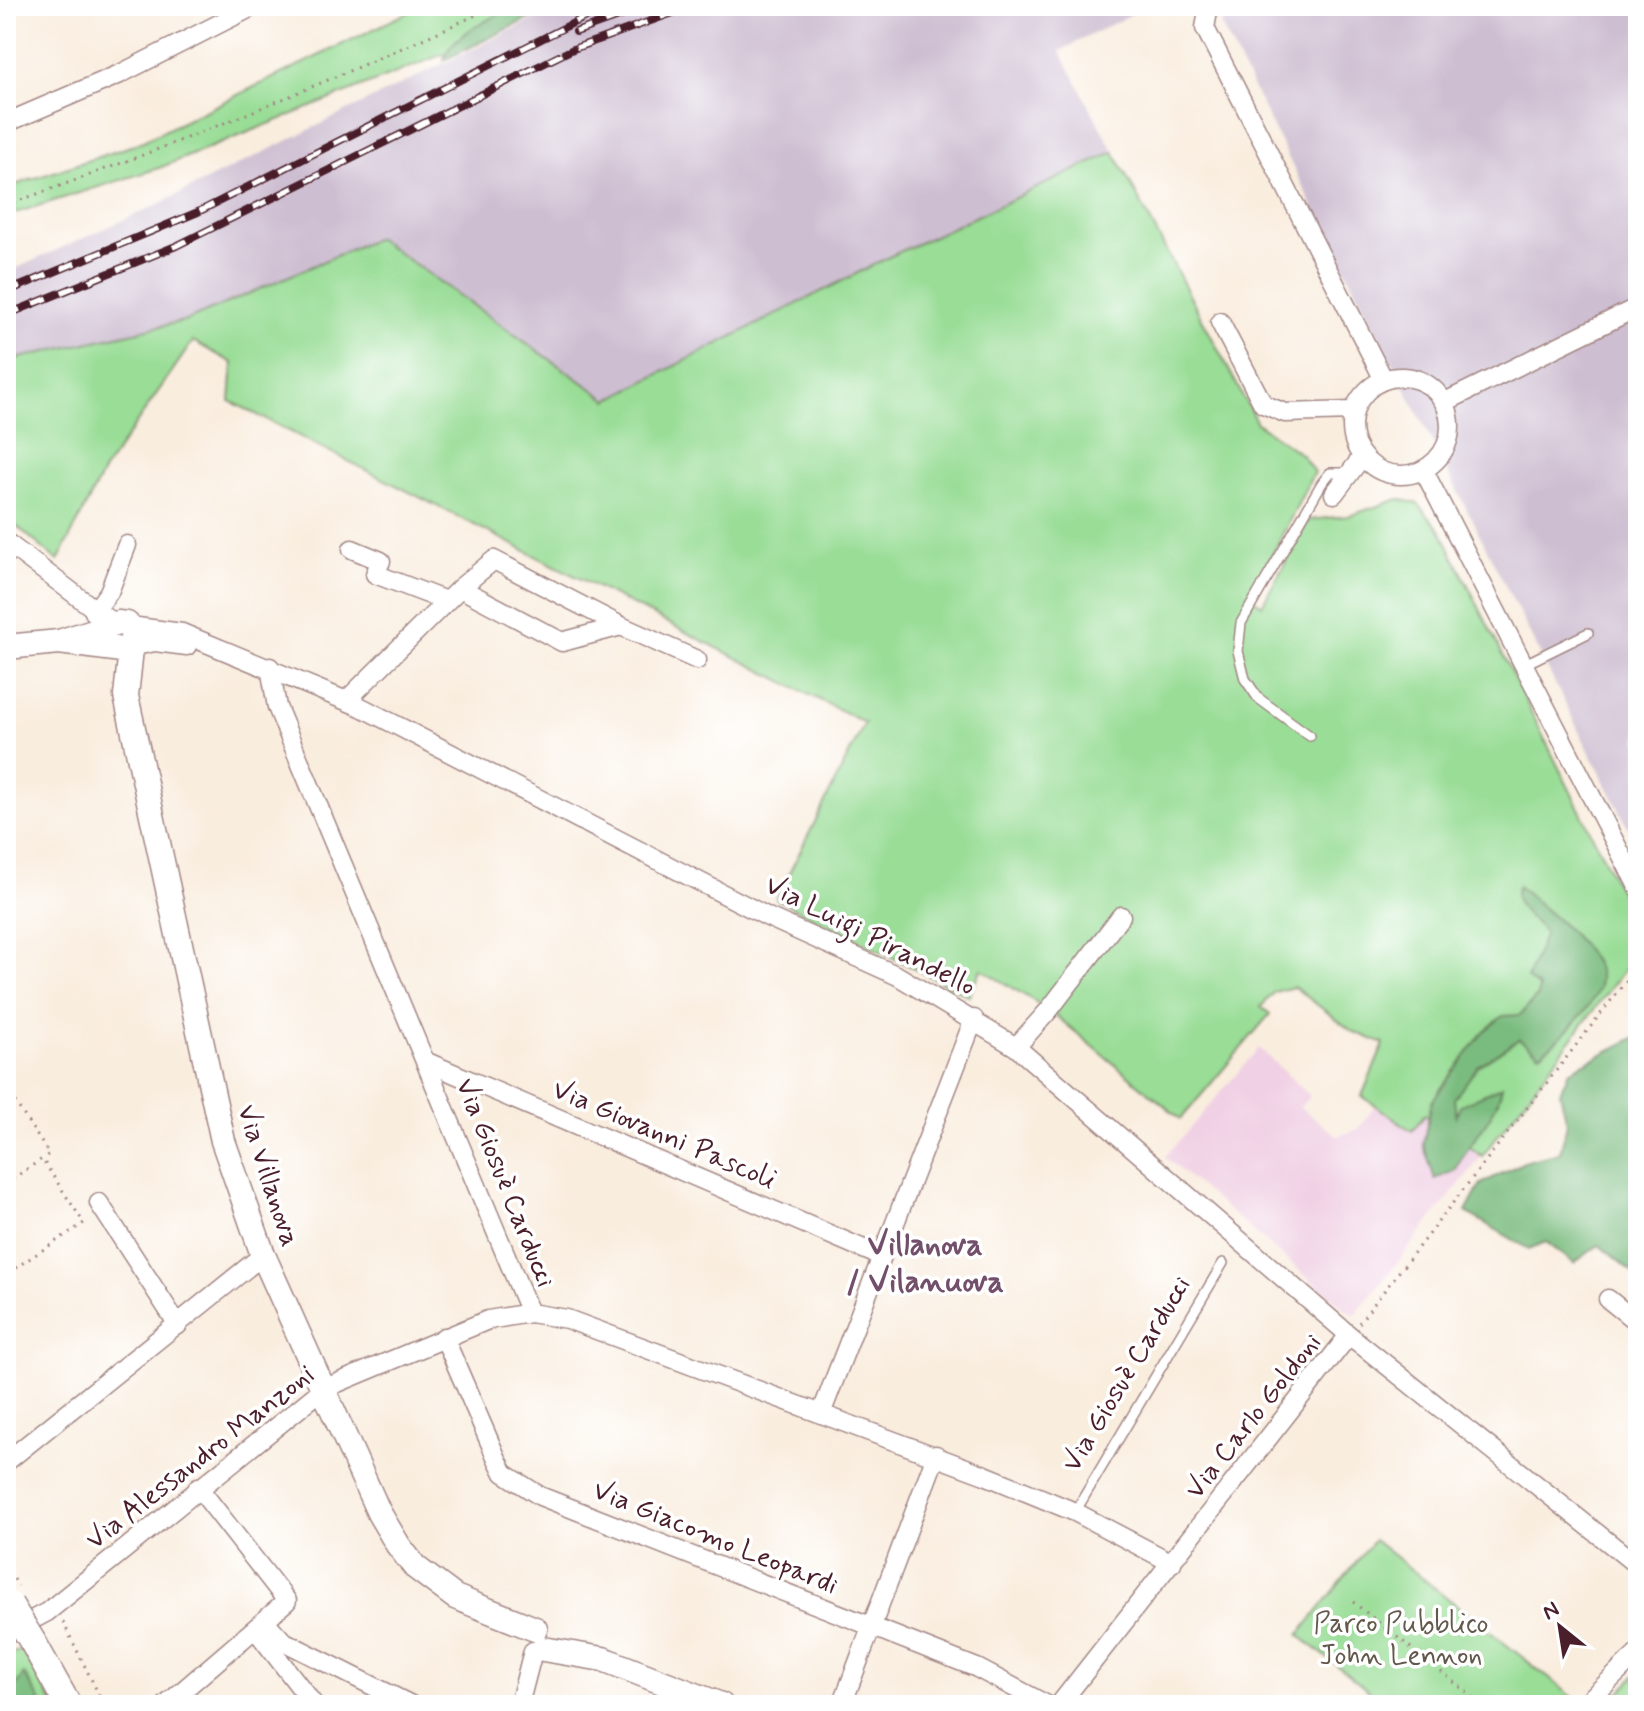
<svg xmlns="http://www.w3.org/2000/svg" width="1644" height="1711" font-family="Mynerve,sans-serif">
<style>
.built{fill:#f0d0e4}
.industrial{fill:#cebed1}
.green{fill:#99dd96;stroke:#727e60;stroke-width:2}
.forest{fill:#7abc7f;stroke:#626e55;stroke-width:2}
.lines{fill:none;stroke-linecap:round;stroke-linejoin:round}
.service-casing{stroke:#a28684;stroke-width:12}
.minor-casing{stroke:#a28684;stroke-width:21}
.tertiary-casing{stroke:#a28684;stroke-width:27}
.secondary-casing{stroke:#a28684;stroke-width:29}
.path{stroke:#a28684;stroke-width:3;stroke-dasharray:2 6;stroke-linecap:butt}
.service{stroke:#fff;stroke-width:9}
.minor{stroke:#fff;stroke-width:18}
.tertiary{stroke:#fff;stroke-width:24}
.secondary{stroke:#fff;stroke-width:26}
.rail-casing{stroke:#4a1f2b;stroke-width:8}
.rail{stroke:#fff;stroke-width:5;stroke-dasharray:15;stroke-linecap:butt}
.secondary-bridge-casing{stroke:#a28684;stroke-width:29;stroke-linecap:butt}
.secondary-bridge{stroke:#fff;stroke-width:26}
.labels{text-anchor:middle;stroke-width:7;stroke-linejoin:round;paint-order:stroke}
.street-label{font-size:28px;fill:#4a1f2b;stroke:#fff}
.park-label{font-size:28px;fill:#62584b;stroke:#fff}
.quarter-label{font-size:32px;font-weight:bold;fill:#724f6a;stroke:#fff}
</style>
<rect width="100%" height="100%" fill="#fff"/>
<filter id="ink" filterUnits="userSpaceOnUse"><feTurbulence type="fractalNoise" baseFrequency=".0125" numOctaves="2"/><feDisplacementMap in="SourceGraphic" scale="16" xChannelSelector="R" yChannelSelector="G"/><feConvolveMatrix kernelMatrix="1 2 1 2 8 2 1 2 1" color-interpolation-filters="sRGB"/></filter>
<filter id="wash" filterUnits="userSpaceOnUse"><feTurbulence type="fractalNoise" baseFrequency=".006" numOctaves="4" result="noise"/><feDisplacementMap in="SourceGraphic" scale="32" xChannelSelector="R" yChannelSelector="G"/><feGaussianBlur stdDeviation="1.8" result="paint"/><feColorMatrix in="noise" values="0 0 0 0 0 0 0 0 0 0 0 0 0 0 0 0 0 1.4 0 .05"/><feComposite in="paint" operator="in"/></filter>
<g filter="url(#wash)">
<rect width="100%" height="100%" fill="#f9edde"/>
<path class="built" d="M1259 1048 1310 1096 1300 1107 1337 1136 1359 1129 1375 1105 1412 1131 1424 1114 1482 1156 1356 1314 1350 1313 1165 1157Z"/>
<g class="industrial">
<path d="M560 6H1147L1060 51 1114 152 891 256 608 400 377 238 188 320 6 361V273L159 204Z"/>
<path d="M1234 6H1638V847L1221 25Z"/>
</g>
<g class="green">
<path d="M421 6H516L477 27 446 53 159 168 6 216V188L137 144Z"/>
<path d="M1114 152 1257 423 1302 455 1314 472 1251 597 1262 605 1309 520 1348 516 1399 499 1418 504 1441 531 1638 927V952L1482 1156 1425 1114 1412 1131 1362 1096 1384 1044 1352 1031 1294 987 1274 992 1261 1007 1270 1014 1181 1119 1049 1010 981 969 969 996 776 899 865 723 230 401 233 363 193 341 104 470 58 561 6 517V361L188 320 377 238 608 400 891 256Z"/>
<path d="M1374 1540 1574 1698 1567 1705H1386L1299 1635Z"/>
<path d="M22 1650 53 1703 54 1705H6V1655Z"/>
<path d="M1638 1673V1705H1607Z"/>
</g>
<g class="forest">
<path d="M516 6H554L444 60C449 34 495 17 516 6Z"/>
<path d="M1518 886C1543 909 1587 939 1599 972 1608 996 1558 1041 1540 1054L1519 1039 1478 1066 1454 1099 1456 1116 1461 1105 1502 1086C1496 1119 1469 1140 1455 1171L1435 1179 1423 1144 1432 1101 1483 1032 1503 1016 1520 1015 1538 996 1539 988 1527 979 1545 933C1534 919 1509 906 1518 886Z"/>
<path d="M1638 1036V1277L1599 1245 1574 1263 1546 1242 1529 1249 1466 1212 1481 1184 1526 1161 1560 1153 1567 1123 1560 1092 1569 1071Z"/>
<path d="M24 1674 41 1702 42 1705H17L11 1692Z"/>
</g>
</g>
<g filter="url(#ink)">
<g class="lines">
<g class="service-casing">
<g id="service">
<path d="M1525 664 1588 633"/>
<path d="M1310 736 1258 698 1245 679 1238 651 1241 623 1322 483 1330 473H1350"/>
<path d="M1075 1512 1223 1263"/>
</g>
</g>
<g class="minor-casing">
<g id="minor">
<path d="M1209 6 1205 28 1384 380"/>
<path d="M6 123 120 74 254 6"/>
<path d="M1220 322 1263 404 1285 413 1353 411"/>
<circle cx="1401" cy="426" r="49"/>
<path d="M1445 402 1638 307"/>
<path d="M1424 471 1638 887"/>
<path d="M1334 494 1362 457"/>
<path d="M6 542 114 624"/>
<path d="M352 549 381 561 375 574 446 601"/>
<path d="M460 588 494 560 621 626"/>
<path d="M94 612 109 592 127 545"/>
<path d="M130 626 182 633 361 707 768 917 898 976 1016 1047 1349 1335 1638 1566"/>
<path d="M130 647 155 642 187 646"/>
<path d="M270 667 277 707 530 1313"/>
<path d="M347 700 460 588 562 642 621 626 697 660"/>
<path d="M1016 1047 1049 1010 1121 916"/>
<path d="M427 1062 880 1256"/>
<path d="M99 1203 178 1325"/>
<path d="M1608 1299 1638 1323"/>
<path d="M444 1337 497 1459 504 1473 540 1496 977 1668 1047 1705"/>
<path d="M821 1414 974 1019"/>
<path d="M6 1462 263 1255"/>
<path d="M265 1621 283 1641 411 1705"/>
<path d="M256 1630 314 1705"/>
<path d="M6 1634 47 1612 323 1389 488 1320 530 1313 567 1319 985 1475 1075 1512 1172 1563"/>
<path d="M166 1705 287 1601 198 1487"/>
<path d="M519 1705 533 1651"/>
<path d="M842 1705 936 1455"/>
<path d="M1059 1705 1349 1335"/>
<path d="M1584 1705 1638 1653"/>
</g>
</g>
<g class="tertiary-casing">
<g id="tertiary">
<path d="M59 642 118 623 127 624 133 630 126 696 223 1141 263 1255 379 1513 398 1545 415 1567 455 1597 535 1629"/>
<path d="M6 647 59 642 122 650 130 647"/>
<path d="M543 1649 603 1659 721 1705"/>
</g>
</g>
<g class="secondary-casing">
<path id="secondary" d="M34 1644 68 1705"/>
</g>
<g class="path">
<path d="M6 205C173 147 335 79 496 6"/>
<path d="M6 1088 49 1154 42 1159"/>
<path d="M6 1183 42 1159 84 1223 6 1274"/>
<path d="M1359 1323 1638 966"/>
<path d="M6 1565 18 1586"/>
<path d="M1353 1602 1483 1705"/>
<path d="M63 1622 104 1705"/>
</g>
<use href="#service" class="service"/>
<use href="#minor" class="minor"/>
<use href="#tertiary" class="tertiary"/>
<use href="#secondary" class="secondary"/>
<g class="rail-casing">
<g id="rail">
<path d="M576 32 648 6"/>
<path d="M6 292 198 212 607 6"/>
<path d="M6 315 176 246 573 49 692 6"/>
</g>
</g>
<use href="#rail" class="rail"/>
<g class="secondary-bridge-casing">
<path id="secondary-bridge" d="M10 1605 34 1644"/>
</g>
<use href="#secondary-bridge" class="secondary-bridge"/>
</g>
</g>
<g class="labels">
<g class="street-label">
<text transform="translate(871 934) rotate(27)" y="10">Via Luigi Pirandello</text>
<text transform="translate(665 1133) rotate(23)" y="10">Via Giovanni Pascoli</text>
<text transform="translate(270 1175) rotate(72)" y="10">Via Villanova</text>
<text transform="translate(507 1182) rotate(68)" y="10">Via Giosuè Carducci</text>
<text transform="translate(1125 1373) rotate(-59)" y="10">Via Giosuè Carducci</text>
<text transform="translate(1252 1415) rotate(-52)" y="10">Via Carlo Goldoni</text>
<text transform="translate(199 1456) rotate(-38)" y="10">Via Alessandro Manzoni</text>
<text transform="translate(716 1536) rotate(22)" y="10">Via Giacomo Leopardi</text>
</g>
<g class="park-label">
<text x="1401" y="1632">Parco Pubblico<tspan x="1401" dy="32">John Lennon</tspan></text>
</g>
<g class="quarter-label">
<text x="925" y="1254">Villanova<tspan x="925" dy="37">/ Vilanuova</tspan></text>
</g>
</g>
<rect width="1644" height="1711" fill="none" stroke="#fff" stroke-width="32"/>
<g transform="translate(1560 1627) rotate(330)" stroke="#ffffff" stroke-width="6" paint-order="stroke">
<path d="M0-6L14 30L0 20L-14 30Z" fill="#4a1f2b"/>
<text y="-12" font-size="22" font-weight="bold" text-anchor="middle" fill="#4a1f2b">N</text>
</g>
</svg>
